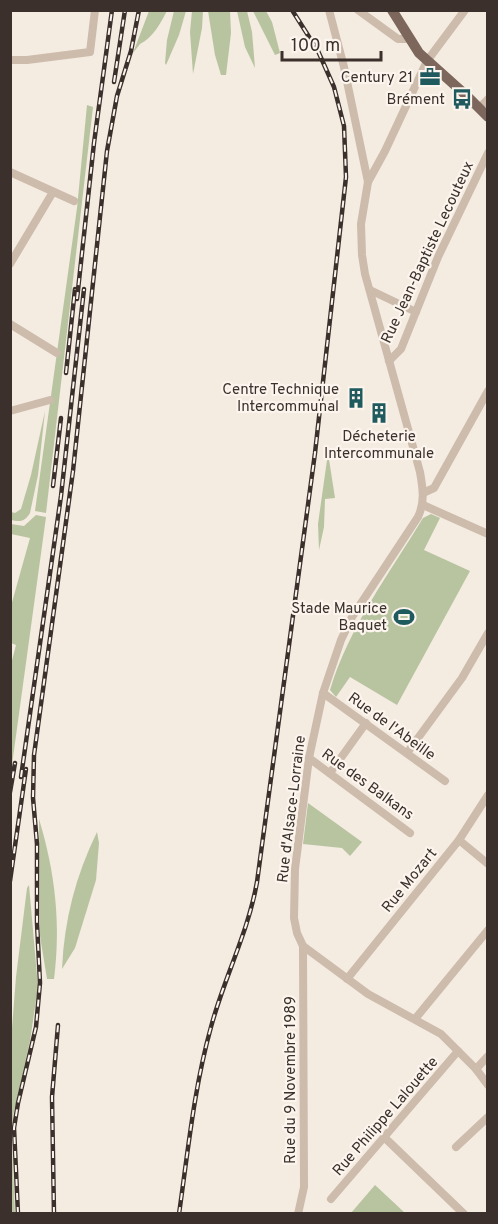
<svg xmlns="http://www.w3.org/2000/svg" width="498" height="1224" font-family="Overpass,sans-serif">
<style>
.green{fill:#b8c4a0}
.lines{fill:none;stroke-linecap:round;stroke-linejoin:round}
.minor{stroke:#cdbbac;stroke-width:8}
.major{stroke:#7d675c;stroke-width:10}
.rail-casing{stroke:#3b302b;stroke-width:4.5}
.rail{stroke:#fbf5ee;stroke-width:2;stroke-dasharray:7;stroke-linecap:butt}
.labels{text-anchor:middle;stroke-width:4.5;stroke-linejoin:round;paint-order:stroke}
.poi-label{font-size:15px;fill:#3b302b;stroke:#fbf5ee;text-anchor:end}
.street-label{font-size:15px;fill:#3b302b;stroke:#fbf5ee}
</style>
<rect width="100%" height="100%" fill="#f4ebe1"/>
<g class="green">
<path d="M149 11H167C161 22 153 38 140 44L133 53Z"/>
<path d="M174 11H186L179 35 166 65 165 63 167 40Z"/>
<path d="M192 11H203L202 28 193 74 190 32Z"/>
<path d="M208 11H230L231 33 226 75H221L215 55Z"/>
<path d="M237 11H247L252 32 255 68 245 47Z"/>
<path d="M253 11H266L272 22 280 53 275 55Z"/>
<path d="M87 105 93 107 46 513 35 511 77 208Z"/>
<path d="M45 411 38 475 30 513C25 522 19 522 11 520V512L15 513 21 509 31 475Z"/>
<path d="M328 453 335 498 325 499 324 527 319 550 318 524Z"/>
<path d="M431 514 440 518 424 550 470 571 397 705 350 677 336 697 330 690C349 627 389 574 423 518Z"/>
<path d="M36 515 46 517 11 772 10 668 16 645 11 643V606L30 538 11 534V524L24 526Z"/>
<path d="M308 803 362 842 350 856 342 848 303 844Z"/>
<path d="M39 819C55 872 61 923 54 979H47L40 936Z"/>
<path d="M97 832 99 843 96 880 75 948 62 969C64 920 76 875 97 832Z"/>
<path d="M29 885 38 987 30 1041 13 1116 12 1147 15 1213H11V1041L16 977 27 888Z"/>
<path d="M375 1185 405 1213H351Z"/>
</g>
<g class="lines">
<g class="minor">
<path d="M329 10 344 67 368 182 361 224 362 255 365 274 420 472C423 489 425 502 418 517L352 617 341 640 323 693 309 758 295 869 294 918 297 933 303 946 368 994 441 1034 476 1069 488 1085"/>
<path d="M358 10 398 39H410"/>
<path d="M10 60H27L90 52 95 10"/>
<path d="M479 108 488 99"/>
<path d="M10 172 74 201"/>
<path d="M368 182 385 151 427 61 465 10"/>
<path d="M10 264 53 192"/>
<path d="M370 290 416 312"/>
<path d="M10 324 57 353"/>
<path d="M389 361 401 349 438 257 488 153"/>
<path d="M10 411 50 400"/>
<path d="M423 493 434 488 488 391"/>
<path d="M423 505 488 534"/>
<path d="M323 693 445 781"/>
<path d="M407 753 462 678 488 633"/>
<path d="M309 758 410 833"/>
<path d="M330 773 366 723"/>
<path d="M459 840 488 864"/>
<path d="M347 979 459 840 488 795"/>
<path d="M415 1019 488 930"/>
<path d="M476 1069 488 1056"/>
<path d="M384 1137 464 1214"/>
<path d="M456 1147 488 1117"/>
<path d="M331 1199 458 1051"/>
<path d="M298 1214 304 1187 303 946"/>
</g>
<path class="major" d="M392 10 419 53 468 97 488 117"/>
<g class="rail-casing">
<g id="rail">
<path d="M114 82 125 10"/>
<path d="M77 299 94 143 112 10"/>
<path d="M66 373 75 289"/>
<path d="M53 486 61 418"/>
<path d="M21 777 61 496 84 289"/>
<path d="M10 792 15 763"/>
<path d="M10 881 26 769"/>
<path d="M18 1214 14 1128 18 1103 36 1027 40 983 37 923V844L33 798 34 755 73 471 107 151 117 96 131 51 139 10"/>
<path d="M54 1214 52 1097 58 1025"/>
<path d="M179 1214C188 1151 194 1088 211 1027 224 978 248 933 257 882L315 453 346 177 344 126 334 87 318 51 292 10"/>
</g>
</g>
<use href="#rail" class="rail"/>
</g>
<defs>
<g id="office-bare" transform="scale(1.62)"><path d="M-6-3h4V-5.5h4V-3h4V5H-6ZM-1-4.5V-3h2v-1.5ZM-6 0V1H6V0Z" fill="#1f5a5e" stroke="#fbf5ee" stroke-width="2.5" paint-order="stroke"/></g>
<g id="bus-bare" transform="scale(1.62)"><path d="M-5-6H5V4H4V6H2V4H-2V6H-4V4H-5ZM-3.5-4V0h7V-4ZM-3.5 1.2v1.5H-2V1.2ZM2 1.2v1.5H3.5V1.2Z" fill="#1f5a5e" stroke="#fbf5ee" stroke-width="2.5" paint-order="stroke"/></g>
<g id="building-bare" transform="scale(1.62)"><path d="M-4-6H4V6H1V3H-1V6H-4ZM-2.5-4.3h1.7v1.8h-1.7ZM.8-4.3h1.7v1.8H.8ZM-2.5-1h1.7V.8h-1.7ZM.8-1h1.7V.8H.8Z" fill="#1f5a5e" stroke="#fbf5ee" stroke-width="2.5" paint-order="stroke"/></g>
<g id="stadium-bare" transform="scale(1.62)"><path d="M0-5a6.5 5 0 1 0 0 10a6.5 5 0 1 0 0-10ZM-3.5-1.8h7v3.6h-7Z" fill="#1f5a5e" stroke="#fbf5ee" stroke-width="2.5" paint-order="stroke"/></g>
</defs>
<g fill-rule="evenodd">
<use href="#office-bare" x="430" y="77"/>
<use href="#bus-bare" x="462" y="99"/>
<use href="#building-bare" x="356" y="398"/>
<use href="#building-bare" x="379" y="413"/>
<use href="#stadium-bare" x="404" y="617"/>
</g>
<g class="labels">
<g class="poi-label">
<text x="413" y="82">Century 21</text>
<text x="445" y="104">Brément</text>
<text x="339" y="394">Centre Technique<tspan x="339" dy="17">Intercommunal</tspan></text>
<text x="379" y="441" text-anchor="middle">Décheterie<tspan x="379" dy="17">Intercommunale</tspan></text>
<text x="387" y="613">Stade Maurice<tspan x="387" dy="17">Baquet</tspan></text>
</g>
<g class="street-label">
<text transform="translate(427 252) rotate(-65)" y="5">Rue Jean-Baptiste Lecouteux</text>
<text transform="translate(392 726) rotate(36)" y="5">Rue de l'Abeille</text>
<text transform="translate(368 784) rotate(36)" y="5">Rue des Balkans</text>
<text transform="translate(291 809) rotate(-83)" y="5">Rue d'Alsace-Lorraine</text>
<text transform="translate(409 880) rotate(-51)" y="5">Rue Mozart</text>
<text transform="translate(290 1080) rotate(-90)" y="5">Rue du 9 Novembre 1989</text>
<text transform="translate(385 1116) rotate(-49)" y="5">Rue Philippe Lalouette</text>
</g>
</g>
<rect width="498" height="1224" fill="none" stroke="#3b302b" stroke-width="24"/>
<path d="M282 51v9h99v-9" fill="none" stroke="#3b302b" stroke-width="3"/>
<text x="291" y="51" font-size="18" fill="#3b302b" stroke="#fbf5ee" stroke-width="4.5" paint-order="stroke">100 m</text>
</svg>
